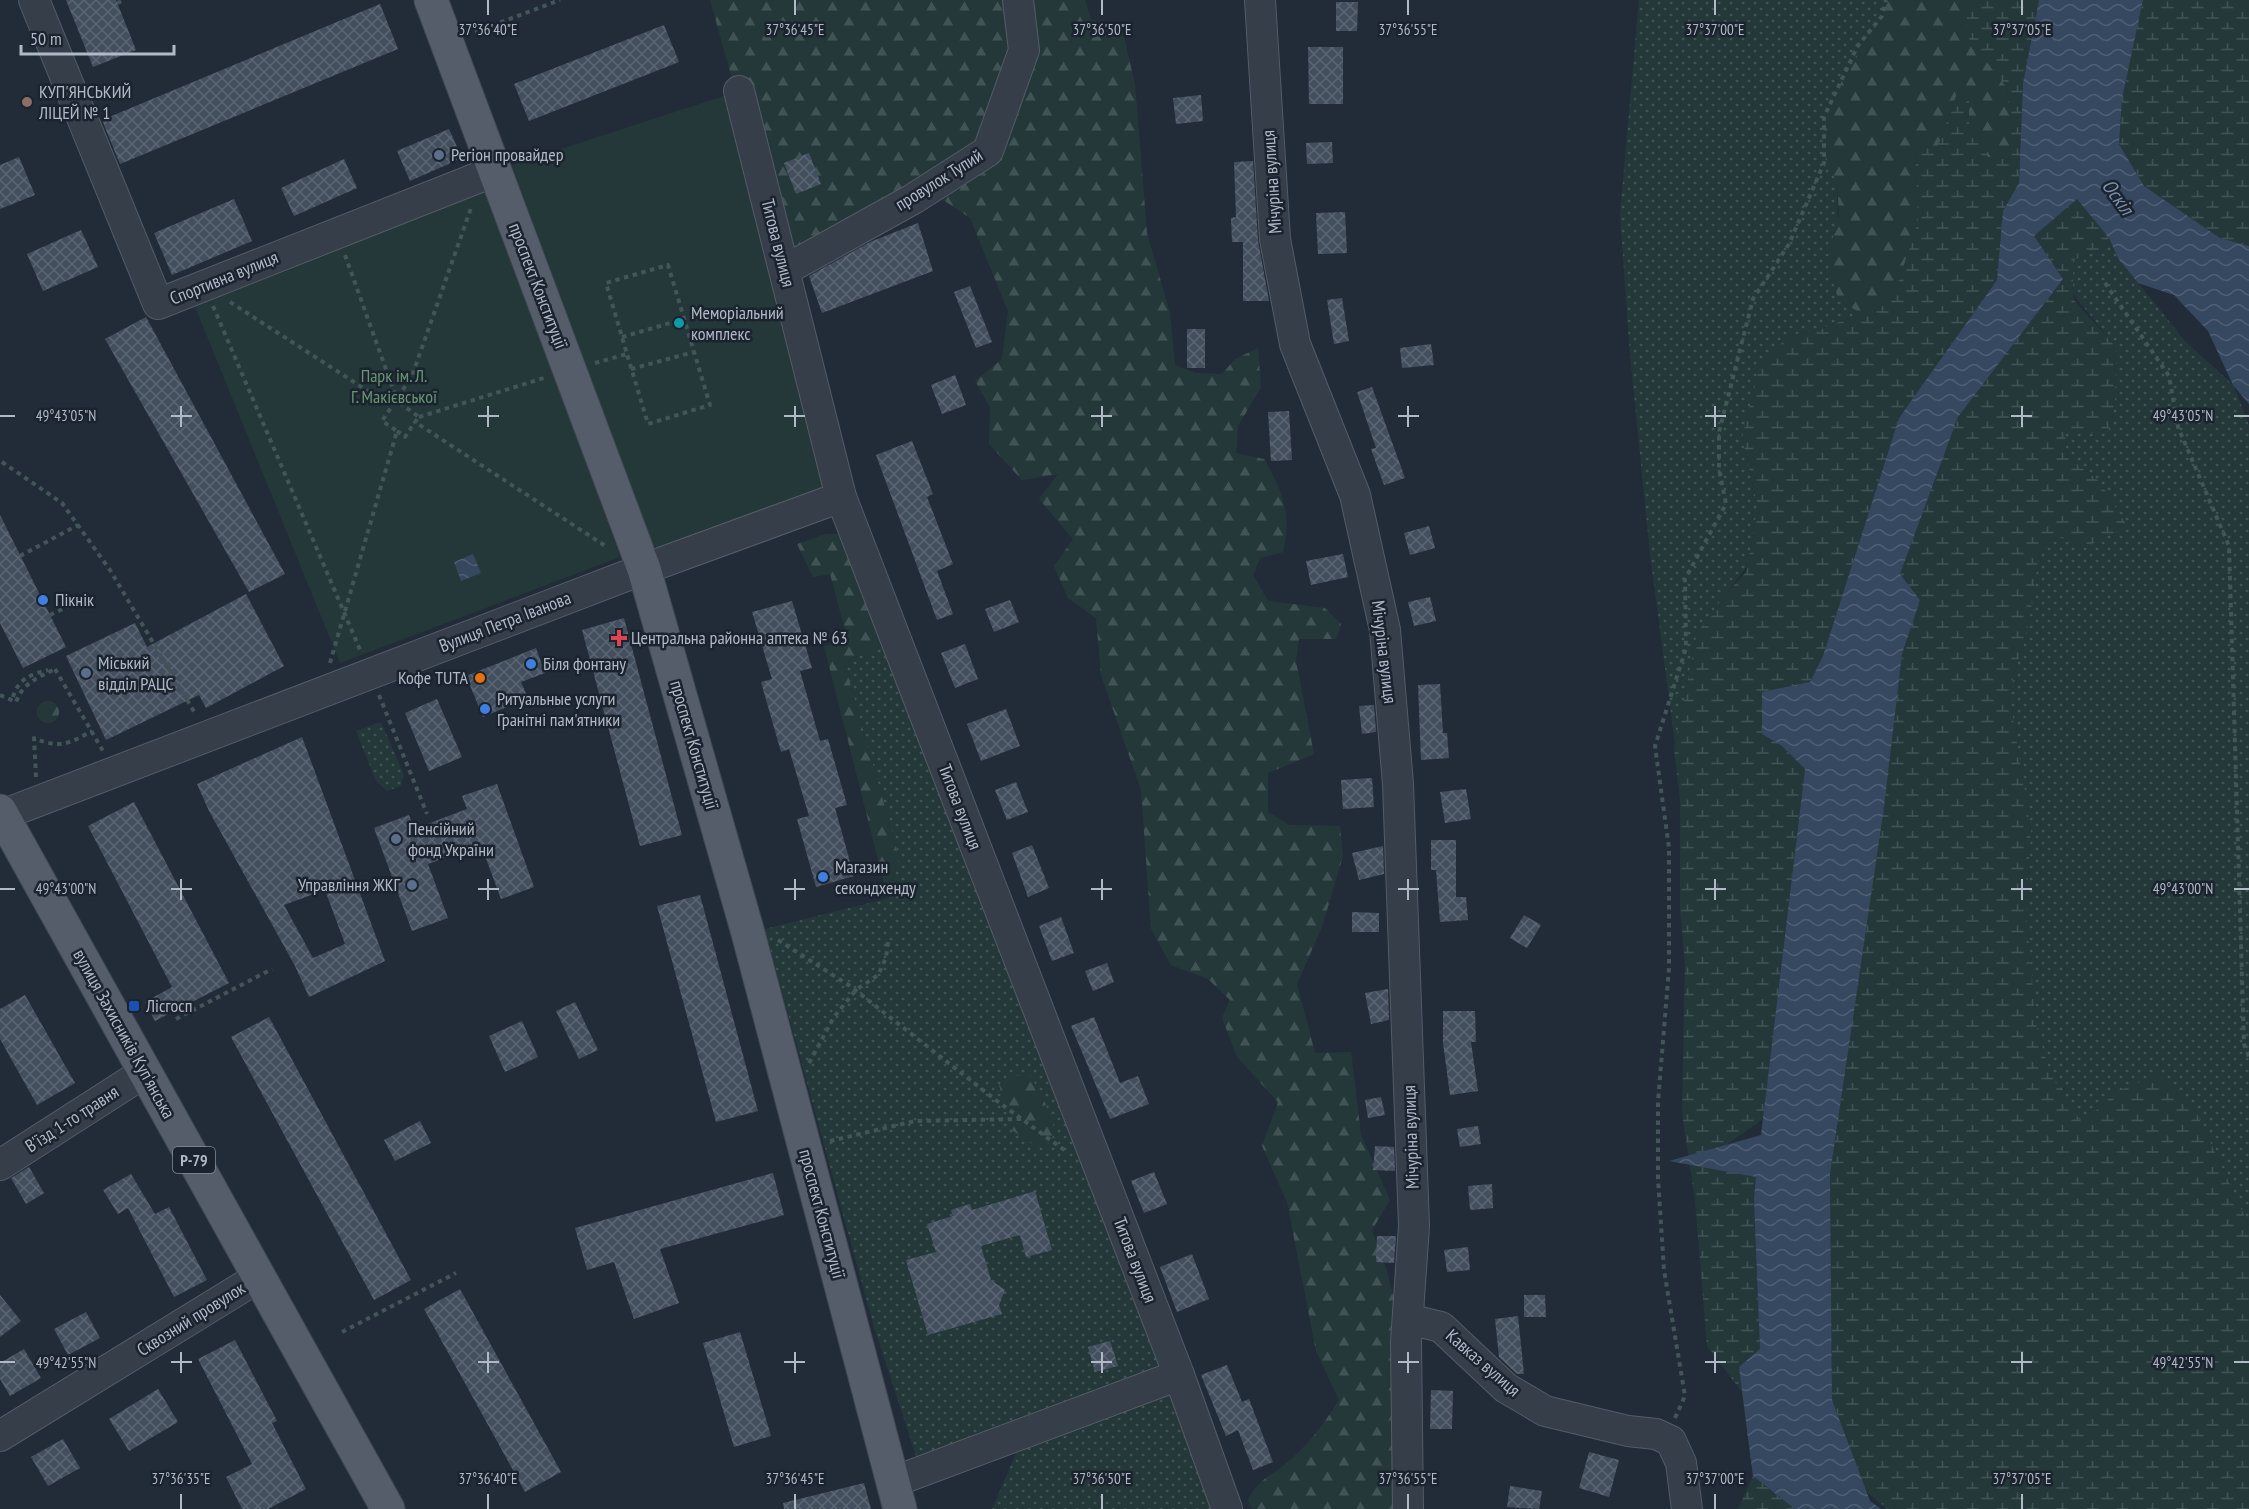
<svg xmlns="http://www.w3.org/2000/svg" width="2249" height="1509" font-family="'PT Sans Narrow',sans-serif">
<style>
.grass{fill:url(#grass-dots)}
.forest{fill:url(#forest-firs)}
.wetland{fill:url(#wetland-marsh)}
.green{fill:#24383a}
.water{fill:url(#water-waves)}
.building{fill:url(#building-cross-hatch);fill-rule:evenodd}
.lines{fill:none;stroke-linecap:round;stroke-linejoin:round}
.minor-casing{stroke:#535c67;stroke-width:32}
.major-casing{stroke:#3f4752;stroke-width:35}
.path{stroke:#425557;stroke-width:4;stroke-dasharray:4.5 4.5;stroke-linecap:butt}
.minor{stroke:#363e49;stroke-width:30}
.major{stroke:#545d69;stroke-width:33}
.ticks{fill:none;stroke:#b0b9c5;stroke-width:2}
.education-dot{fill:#8d6e63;stroke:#1b232e;stroke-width:2}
.service-dot{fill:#5c6f8a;stroke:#1b232e;stroke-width:2}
.culture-dot{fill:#0f9aa8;stroke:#1b232e;stroke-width:2}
.shop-dot{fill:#3f7fe0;stroke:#1b232e;stroke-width:2}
.health-dot{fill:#e0444e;stroke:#1b232e;stroke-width:2}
.food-dot{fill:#e8710a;stroke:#1b232e;stroke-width:2}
.transit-dot{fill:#1a4fb4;stroke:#1b232e;stroke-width:2}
.labels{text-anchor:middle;stroke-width:5;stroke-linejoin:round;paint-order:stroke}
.shield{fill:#1b232e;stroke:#838c98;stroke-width:1.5}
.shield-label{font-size:16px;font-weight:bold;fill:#b0b9c5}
.poi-label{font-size:18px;fill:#b0b9c5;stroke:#1b232e;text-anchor:start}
.street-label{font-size:18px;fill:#b0b9c5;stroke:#1b232e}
.park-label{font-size:18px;fill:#689672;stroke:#1b232e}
.water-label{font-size:20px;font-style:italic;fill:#798fad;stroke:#1b232e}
.ticks-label{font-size:15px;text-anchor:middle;fill:#b0b9c5;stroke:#1b232e;stroke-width:5;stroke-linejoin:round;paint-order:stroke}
</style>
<defs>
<pattern id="grass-dots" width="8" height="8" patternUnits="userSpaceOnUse" patternTransform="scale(1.5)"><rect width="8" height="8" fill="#24383a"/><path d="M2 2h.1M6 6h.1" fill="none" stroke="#415355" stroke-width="1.8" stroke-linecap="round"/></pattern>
<pattern id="forest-firs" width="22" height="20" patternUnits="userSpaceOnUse" patternTransform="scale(1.5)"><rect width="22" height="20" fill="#24383a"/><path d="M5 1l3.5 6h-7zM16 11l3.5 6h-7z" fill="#415355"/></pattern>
<pattern id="wetland-marsh" width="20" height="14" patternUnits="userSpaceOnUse" patternTransform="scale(1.5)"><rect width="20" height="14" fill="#24383a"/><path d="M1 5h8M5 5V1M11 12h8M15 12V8" fill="none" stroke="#415355"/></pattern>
<pattern id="water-waves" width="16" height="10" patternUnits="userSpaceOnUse" patternTransform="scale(1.5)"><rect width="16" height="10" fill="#364760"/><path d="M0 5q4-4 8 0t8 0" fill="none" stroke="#515f75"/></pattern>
<pattern id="building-cross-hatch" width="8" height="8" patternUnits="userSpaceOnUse" patternTransform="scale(1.5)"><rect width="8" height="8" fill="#434f5e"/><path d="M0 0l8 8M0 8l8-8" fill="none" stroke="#5c6674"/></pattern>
</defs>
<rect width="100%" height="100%" fill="#222c39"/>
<g class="grass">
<path d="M1639 0H1886L1837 182 1839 301 1861 313 1818 330 1787 337 1743 443 1758 506 1747 566 1697 633 1675 744 1650 554 1630 355 1620 214Z"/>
<path d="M2109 238 2118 258 2185 341 2233 385 2249 425V1226L2194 1107 2113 1095 2082 1123 2047 1078 2036 1024 2026 909 2031 830 2009 694 2029 622 2039 554 2060 537 2100 482 2067 456 2064 427 2108 432 2115 400 2116 347 2073 294V260L2096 252Z"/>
<path d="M896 640 1223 1509H992L1025 1433 921 1471 874 1327 765 929 889 898 899 857 844 662Z"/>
<path d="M381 722 404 775 401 786 387 791 376 781 356 731Z"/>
</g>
<g class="forest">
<path d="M710 0H1085L1091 19 1122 29 1135 84 1147 233 1170 313 1175 365 1196 373 1222 374 1235 359 1258 348 1261 387 1238 426 1236 453 1264 459C1283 493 1292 513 1283 552L1260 558 1253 575 1268 601 1325 608 1341 624 1336 639H1299L1296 661 1314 754 1268 773V812L1289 825 1340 826 1343 856 1322 927 1297 984 1315 1053 1351 1052 1361 1135 1390 1200 1372 1230 1387 1271 1406 1349 1408 1509H1252L1248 1500C1259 1478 1266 1480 1284 1465 1307 1447 1323 1425 1339 1400L1316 1351 1287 1202 1262 1146 1278 1102 1237 1057 1222 1018 1230 1000 1208 979 1171 965 1151 929 1141 790 1101 675 1096 618 1068 598 1054 566 1073 539 1039 499 1058 474 1022 480 989 444 990 407 975 381 1002 359 1008 311 970 218 927 189 782 257Z"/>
<path d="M1885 0H1968L2007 88 2013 160 1988 157 1969 130V98L1957 94 1937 149 1915 145 1918 222 1895 293 1861 313 1839 301 1830 273 1831 245 1839 215 1837 182 1824 154V117L1837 89 1882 16Z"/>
<path d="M826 534H856L896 640 844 662 899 857 888 899 824 646 848 640 830 574 813 577 797 544Z"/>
<circle cx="48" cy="712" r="11"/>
<path d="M1026 1071 1041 1092 1056 1132 1046 1146H1035L1012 1130 999 1085Z"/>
</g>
<g class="wetland">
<path d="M1967 0H2039L2023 83 2019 183 2003 211 1997 280 1899 418 1823 656 1810 682 1762 734 1782 746 1805 769 1763 1119 1726 1145 1717 1160 1756 1177 1760 1349 1753 1476 1795 1509H1738L1753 1476 1742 1392 1707 1346 1695 1201 1682 1113 1685 963 1680 908V801L1674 749 1697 633 1724 596 1746 572 1758 506 1742 438 1759 370 1787 337 1822 329 1861 313 1895 293 1918 222 1915 145 1937 149 1957 94 1969 97V130L1988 157 2012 160 2007 88 1966 35Z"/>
<path d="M2143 0H2249V246L2220 238 2144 186 2119 143 2122 99Z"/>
<path d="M2077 198 2109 238 2096 252 2073 260V299L2116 347 2115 400 2108 432 2065 434 2067 456 2100 482 2127 526 2082 549 2060 537 2039 554 2029 622 2009 694 2031 830 2026 909 2036 1024 2050 1074 2082 1123 2116 1092 2157 1075 2194 1107 2244 1215 2249 1226V1509H1887L1866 1491 1832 1400 1830 1174 1902 654 1920 600 1900 574 1958 417 2063 279 2034 236Z"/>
</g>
<g class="green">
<path d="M739 91 827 491 662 551 650 542 512 165Z"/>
<path d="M482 176 620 557 340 663 189 292Z"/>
</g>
<g class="water">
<path d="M2039 0H2143L2122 99 2119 144 2144 186 2220 238 2249 246V404L2233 385 2208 331 2174 295 2138 283 2118 258 2109 238 2077 199 2034 236 2063 279 1958 417 1900 574 1920 600 1902 654 1884 807 1830 1174 1832 1400 1870 1501 1881 1509H1795L1753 1476 1739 1367 1760 1349 1754 1199 1756 1177 1669 1161 1761 1135 1805 769 1782 746 1762 734V692L1810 682 1823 656 1899 418 1997 280 2003 211 2019 183 2023 83Z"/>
<path d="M473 554 481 573 461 581 454 562Z"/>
</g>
<g class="building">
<path d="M66 0H116L136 50 93 67Z"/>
<path d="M1336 2H1358L1357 31H1336Z"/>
<path d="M380 4 398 49 120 164 102 120Z"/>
<path d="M664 25 679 62 529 121 514 84Z"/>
<path d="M1308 47H1343V104H1309Z"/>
<path d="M1201 95 1203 121 1176 124 1173 98Z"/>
<path d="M449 129 462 158 410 181 397 151Z"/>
<path d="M1332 142 1333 163 1307 164 1306 143Z"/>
<path d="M809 153 821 184 796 194 784 163Z"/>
<path d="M19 157 35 195 0 209V165Z"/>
<path d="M344 159 357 188 294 216 281 188Z"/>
<path d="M1253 161 1258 240 1269 301H1243V242H1232L1231 218 1236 217 1234 162Z"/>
<path d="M234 199 252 241 172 275 154 233Z"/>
<path d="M1345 212 1347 253 1318 254 1316 213Z"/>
<path d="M918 223 933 271 822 313 809 276 870 242Z"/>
<path d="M81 230 98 267 43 291 27 254Z"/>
<path d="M970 286 992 342 976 348 954 292Z"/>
<path d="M1342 298 1349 341 1334 344 1327 300Z"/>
<path d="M146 317 285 574 249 592 105 339Z"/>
<rect x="1187" y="329" width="18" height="39"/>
<path d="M1431 344 1434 365 1402 368 1400 348Z"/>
<path d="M955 375 966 405 942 414 931 385Z"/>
<path d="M1372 387 1405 478 1384 485 1371 449 1376 448 1357 392Z"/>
<path d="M1289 411 1292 460 1271 461 1268 412Z"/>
<path d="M912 441 933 494 927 497 953 564 937 571 953 614 937 620 876 455Z"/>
<path d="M0 515 66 647 23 668 0 623Z"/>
<path d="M1429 526 1435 548 1410 555 1404 533Z"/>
<path d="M1343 554 1348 577 1311 585 1306 561Z"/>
<path d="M246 594 284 666 206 708 199 695 106 740 66 656 135 623 147 647Z"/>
<path d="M1430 597 1436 621 1414 626 1408 602Z"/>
<path d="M1010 600 1019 622 994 632 985 609Z"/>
<path d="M792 601 812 668 800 671 820 741 828 739 847 805 835 808 854 876 816 887 797 819 809 816 789 749 781 752 761 682 772 679 752 612Z"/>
<path d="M624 618 682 835 640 846 582 630Z"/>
<path d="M965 644 978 679 955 688 941 653Z"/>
<path d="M536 648 545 673 521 682 528 698 483 717 466 676Z"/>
<path d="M1440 684 1443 733H1447L1449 758 1421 760 1418 685Z"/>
<path d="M437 699 462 757 429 771 405 713Z"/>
<path d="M1374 705 1376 732 1362 734 1359 706Z"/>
<path d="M1006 709 1020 746 981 761 967 724Z"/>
<path d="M302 737 385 961 309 997 295 966 209 811 197 784ZM325 890 345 944 313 958 284 905Z"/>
<path d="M1372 778 1374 807 1343 809 1341 780Z"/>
<path d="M1016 782 1028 812 1007 820 995 790Z"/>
<path d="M497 784 534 887 501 899 481 845 428 864 448 918 412 931 374 828 409 815 414 829 467 809 462 796Z"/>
<path d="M1466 789 1471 819 1445 823 1440 792Z"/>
<path d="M134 802 229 983 155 1021 145 1002 172 987 88 826Z"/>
<path d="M1431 840H1456V897H1466L1468 920 1440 922 1436 870H1431Z"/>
<path d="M1032 845 1049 888 1028 897 1012 853Z"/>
<path d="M1383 846 1384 874 1359 880 1352 853Z"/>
<path d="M700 895 758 1111 716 1122 657 906Z"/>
<path d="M1352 912 1379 913V932H1352Z"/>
<path d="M1524 915 1541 925 1527 948 1510 938Z"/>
<path d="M1061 917 1074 953 1052 961 1039 926Z"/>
<path d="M1107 963 1114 982 1093 991 1085 971Z"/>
<path d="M1388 989 1389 1020 1371 1024 1365 993Z"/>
<path d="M25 995 75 1083 37 1105 0 1039V1009Z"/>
<path d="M575 1002 598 1050 579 1059 556 1011Z"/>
<path d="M1443 1011H1475L1476 1042H1471L1478 1091 1450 1095 1443 1043Z"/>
<path d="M269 1017 411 1280 374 1300 231 1037Z"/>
<path d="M1094 1017 1120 1083 1138 1076 1149 1104 1110 1119 1071 1026Z"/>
<path d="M522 1021 538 1057 505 1072 489 1036Z"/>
<path d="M1381 1097 1385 1115 1368 1118 1365 1100Z"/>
<path d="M420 1121 431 1143 395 1161 384 1140Z"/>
<path d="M1478 1126 1481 1144 1460 1147 1457 1129Z"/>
<path d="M1375 1146 1394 1147 1395 1171 1373 1170Z"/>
<path d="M29 1167 44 1193 26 1204 11 1178Z"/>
<path d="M1154 1172 1167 1204 1144 1213 1131 1181Z"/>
<path d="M773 1173 784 1215 660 1249 679 1303 634 1319 614 1262 587 1270 575 1228Z"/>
<path d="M131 1174 155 1214 169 1207 207 1280 174 1297 128 1208 118 1214 103 1190Z"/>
<path d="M1492 1184 1493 1208 1470 1210 1468 1186Z"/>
<path d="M1035 1191 1052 1250 1026 1257 1020 1235 981 1246 991 1280 1005 1290 999 1305 1002 1314 928 1335 906 1260 936 1252 927 1224 953 1216 951 1210 970 1204 972 1210Z"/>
<path d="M1377 1236H1396L1394 1263 1376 1262Z"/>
<path d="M1468 1247 1470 1270 1447 1272 1444 1250Z"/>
<path d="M1192 1254 1209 1299 1177 1312 1160 1267Z"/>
<path d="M460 1289 561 1472 525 1492 424 1309Z"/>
<path d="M0 1295 21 1321 0 1337Z"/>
<path d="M1524 1295H1545L1546 1317H1524Z"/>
<path d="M86 1312 100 1338 68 1355 54 1329Z"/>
<path d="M1518 1316 1524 1374H1517L1499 1357 1495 1319Z"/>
<path d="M740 1332 771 1436 734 1447 703 1343Z"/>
<path d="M235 1340 277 1421 272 1423 306 1489 268 1509H242L226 1477 252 1464 198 1359Z"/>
<path d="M1110 1341 1118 1366 1095 1372 1088 1347Z"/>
<path d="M24 1349 41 1378 10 1396 0 1379V1363Z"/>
<path d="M1227 1365 1242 1402 1249 1399 1273 1462 1253 1470 1238 1430 1226 1436 1201 1375Z"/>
<path d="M158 1389 178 1422 129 1451 109 1419Z"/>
<path d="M1431 1390 1453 1391 1452 1429H1430Z"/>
<path d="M63 1439 80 1468 48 1486 31 1457Z"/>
<path d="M1589 1452 1619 1460 1609 1497 1579 1488Z"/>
<path d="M864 1483 871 1509H784L783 1503Z"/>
<path d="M1510 1486 1542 1491 1539 1509 1507 1507Z"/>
</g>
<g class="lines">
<g class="minor-casing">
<g id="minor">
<path d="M34 0 158 304 495 171"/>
<path d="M1260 0 1275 239 1295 344 1355 495 1385 630 1398 784 1414 1226 1406 1342 1408 1509"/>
<path d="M739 91 841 497 1179 1375 1227 1509"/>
<path d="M785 270 913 199 988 151 1024 50 1018 0"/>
<path d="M2 815 644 569 841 497"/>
<path d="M0 1165 145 1072"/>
<path d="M1408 1319 1441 1327 1506 1388 1545 1411 1628 1431 1656 1434 1671 1441 1681 1463 1687 1509"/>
<path d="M0 1436 259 1277"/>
<path d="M893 1482 1179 1375"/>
</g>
</g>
<g class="major-casing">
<g id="major">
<path d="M431 0 644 569 748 933 900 1509"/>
<path d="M0 811 388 1509"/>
</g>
</g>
<g class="path">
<path d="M117 3 125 0"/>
<path d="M475 32 560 0"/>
<path d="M345 255 397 400"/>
<path d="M2105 283 2169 376 2178 427 2229 546 2244 1044 2249 1057"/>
<path d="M230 302 371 393 397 401 419 417 415 422 607 547"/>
<path d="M213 306 361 652"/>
<path d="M622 337 684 319"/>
<path d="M595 363 627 354 606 283 668 265 710 405 648 424 627 354"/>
<path d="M631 369 694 352"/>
<path d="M419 417 547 377"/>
<path d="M397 431 405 437 415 422"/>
<path d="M2 462 62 503 110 570 196 715"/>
<path d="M20 556 78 525"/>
<path d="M50 615 75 603"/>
<path d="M330 663 397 431 382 421 412 376 471 208"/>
<path d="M55 669 103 751"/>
<path d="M0 695 16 702C23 683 37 678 55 669"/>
<path d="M379 695 427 814"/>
<path d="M13 697C18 679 31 674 48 670"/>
<path d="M36 777 34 738C60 749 68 744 92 731"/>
<path d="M778 940 850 986 997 1101 1067 1152"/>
<path d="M176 1019 272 969"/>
<path d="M809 1063 834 1017 856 990 878 975 886 958 888 942"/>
<path d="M830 1141 915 1121 1021 1119"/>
<path d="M342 1332 456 1273"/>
<path d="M1675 1418 1685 1396 1664 1270 1658 1178V1102L1669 968V848L1655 746 1686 648 1685 579 1726 504 1719 469V432L1753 299 1789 244 1824 163V117L1857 47 1882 16 1886 0"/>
</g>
<use href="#minor" class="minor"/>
<use href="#major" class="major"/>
</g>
<path class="ticks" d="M488 0V15M795 0V15M1102 0V15M1408 0V15M1715 0V15M2022 0V15M181 406V427M488 406V427M795 406V427M1102 406V427M1408 406V427M1715 406V427M2022 406V427M0 416H15M171 416H192M478 416H499M784 416H805M1091 416H1112M1398 416H1419M1705 416H1726M2011 416H2032M2234 416H2249M181 879V900M488 879V900M795 879V900M1102 879V900M1408 879V900M1715 879V900M2022 879V900M0 889H15M171 889H192M478 889H499M784 889H805M1091 889H1112M1398 889H1419M1705 889H1726M2011 889H2032M2234 889H2249M181 1352V1373M488 1352V1373M795 1352V1373M1102 1352V1373M1408 1352V1373M1715 1352V1373M2022 1352V1373M0 1362H15M171 1362H192M478 1362H499M784 1362H805M1091 1362H1112M1398 1362H1419M1705 1362H1726M2011 1362H2032M2234 1362H2249M181 1494V1509M488 1494V1509M795 1494V1509M1102 1494V1509M1408 1494V1509M1715 1494V1509M2022 1494V1509"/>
<circle class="education-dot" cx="27" cy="102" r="6"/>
<g class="service-dot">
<circle cx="439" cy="155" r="6"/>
<circle cx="86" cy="673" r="6"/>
<circle cx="396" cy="839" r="6"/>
<circle cx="412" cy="885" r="6"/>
</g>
<circle class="culture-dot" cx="679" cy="323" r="6"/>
<g class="shop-dot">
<circle cx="43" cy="600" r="6"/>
<circle cx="531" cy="664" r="6"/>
<circle cx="485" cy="709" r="6"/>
<circle cx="823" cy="877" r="6"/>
</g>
<path class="health-dot" d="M616 629h6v6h6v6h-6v6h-6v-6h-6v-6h6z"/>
<circle class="food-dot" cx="480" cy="678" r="6"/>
<rect class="transit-dot" x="128" y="1000" width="12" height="12" rx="3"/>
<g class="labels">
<rect class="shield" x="173" y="1147" width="42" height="26" rx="4.5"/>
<g class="shield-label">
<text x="194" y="1166">Р-79</text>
</g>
<g class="poi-label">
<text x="39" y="98">КУП'ЯНСЬКИЙ<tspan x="39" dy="21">ЛІЦЕЙ № 1</tspan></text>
<text x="451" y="161">Регіон провайдер</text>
<text x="691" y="319">Меморіальний<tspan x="691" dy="21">комплекс</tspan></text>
<text x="55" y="606">Пікнік</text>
<text x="631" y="644">Центральна районна аптека № 63</text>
<text x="98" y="669">Міський<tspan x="98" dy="21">відділ РАЦС</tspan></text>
<text x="543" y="670">Біля фонтану</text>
<text x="468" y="684" text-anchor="end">Кофе TUTA</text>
<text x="497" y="705">Ритуальные услуги<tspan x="497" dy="21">Гранітні пам'ятники</tspan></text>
<text x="408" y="835">Пенсійний<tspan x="408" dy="21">фонд України</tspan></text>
<text x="835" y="873">Магазин<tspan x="835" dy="21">секондхенду</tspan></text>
<text x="400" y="891" text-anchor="end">Управління ЖКГ</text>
<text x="146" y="1012">Лісгосп</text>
</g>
<g class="street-label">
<text transform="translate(939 180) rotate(-32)" y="6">провулок Тупий</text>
<text transform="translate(1272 182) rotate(-94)" y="6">Мічуріна вулиця</text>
<text transform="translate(778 243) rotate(76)" y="6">Титова вулиця</text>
<text transform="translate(224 278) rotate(-22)" y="6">Спортивна вулиця</text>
<text transform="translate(538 286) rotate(69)" y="6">проспект Конституції</text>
<text transform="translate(505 622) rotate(-21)" y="6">Вулиця Петра Іванова</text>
<text transform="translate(1384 652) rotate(83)" y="6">Мічуріна вулиця</text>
<text transform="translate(694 745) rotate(74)" y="6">проспект Конституції</text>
<text transform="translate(960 807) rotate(69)" y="6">Титова вулиця</text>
<text transform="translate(124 1034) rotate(61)" y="6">вулиця Захисників Куп'янська</text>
<text transform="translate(72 1119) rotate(-33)" y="6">В'їзд 1-го травня</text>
<text transform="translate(1411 1137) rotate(-92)" y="6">Мічуріна вулиця</text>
<text transform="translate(822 1214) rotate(75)" y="6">проспект Конституції</text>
<text transform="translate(1135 1260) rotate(69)" y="6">Титова вулиця</text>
<text transform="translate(191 1319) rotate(-32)" y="6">Сквозний провулок</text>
<text transform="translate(1483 1363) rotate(41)" y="6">Кавказ вулиця</text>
</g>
<g class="park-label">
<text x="394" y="382">Парк ім. Л.<tspan x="394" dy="21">Г. Макієвської</tspan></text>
</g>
<g class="water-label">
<text transform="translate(2118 197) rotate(54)" y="7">Оскіл</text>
</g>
</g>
<g class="ticks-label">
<text x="488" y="35">37°36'40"E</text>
<text x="795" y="35">37°36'45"E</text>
<text x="1102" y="35">37°36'50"E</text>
<text x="1408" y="35">37°36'55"E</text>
<text x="1715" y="35">37°37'00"E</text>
<text x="2022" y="35">37°37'05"E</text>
<text x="66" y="421">49°43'05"N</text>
<text x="2183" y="421">49°43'05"N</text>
<text x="66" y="894">49°43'00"N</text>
<text x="2183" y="894">49°43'00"N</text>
<text x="66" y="1368">49°42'55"N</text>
<text x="2183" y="1368">49°42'55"N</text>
<text x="181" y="1484">37°36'35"E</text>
<text x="488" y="1484">37°36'40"E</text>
<text x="795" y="1484">37°36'45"E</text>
<text x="1102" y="1484">37°36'50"E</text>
<text x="1408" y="1484">37°36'55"E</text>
<text x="1715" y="1484">37°37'00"E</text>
<text x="2022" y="1484">37°37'05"E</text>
</g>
<path d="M21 45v9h153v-9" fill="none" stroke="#b0b9c5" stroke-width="3"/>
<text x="30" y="45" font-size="18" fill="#b0b9c5" stroke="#1b232e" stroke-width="4.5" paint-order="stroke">50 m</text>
</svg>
